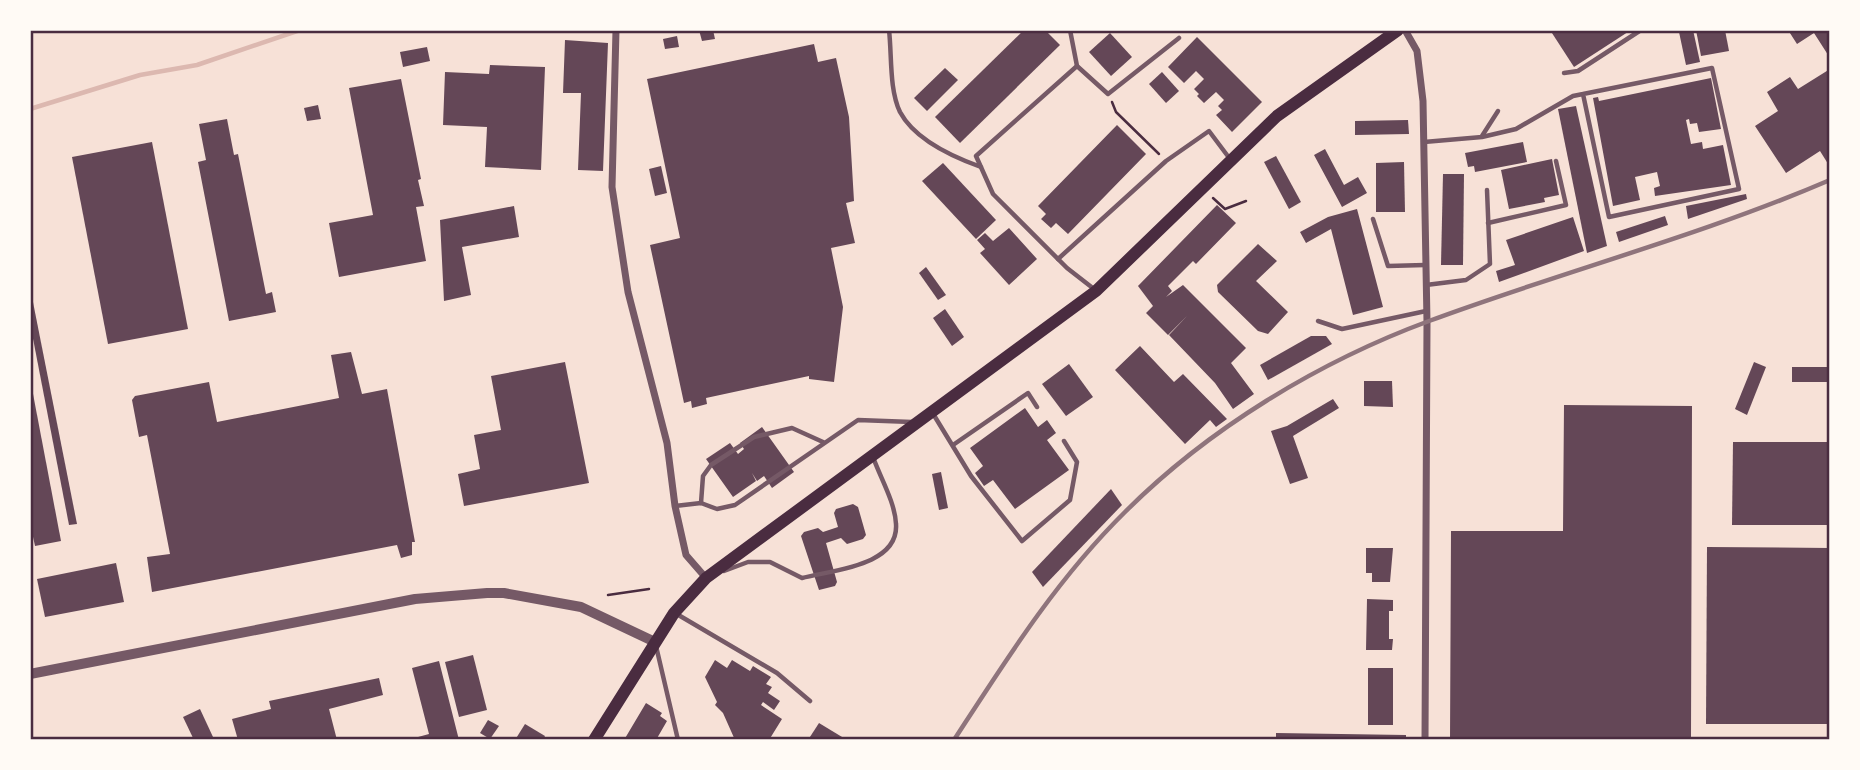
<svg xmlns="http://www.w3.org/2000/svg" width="1860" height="770" font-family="'PT Serif',serif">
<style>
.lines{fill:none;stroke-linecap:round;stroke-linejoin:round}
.stream{stroke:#dcb8b0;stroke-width:4.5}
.building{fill:#644757}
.path{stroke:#4a2c40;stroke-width:2.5}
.service{stroke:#755966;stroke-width:4.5}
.minor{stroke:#755966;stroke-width:7}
.tertiary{stroke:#755966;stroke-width:10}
.secondary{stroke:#4a2c40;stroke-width:12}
.rail{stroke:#8f747c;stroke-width:4.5}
.neatline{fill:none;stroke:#4a2c40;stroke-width:2.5}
</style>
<rect width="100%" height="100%" fill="#f7e1d7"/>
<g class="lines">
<path class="stream" d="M30 109 140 75 197 65 300 30"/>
</g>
<g class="building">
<path d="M699 30H713L715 39 702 41Z"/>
<path d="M1024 30H1045L1060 45 960 143 935 117Z"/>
<path d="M1550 30H1631L1574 67Z"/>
<path d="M1693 30 1700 62 1686 65 1679 32Z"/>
<path d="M1696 30H1725L1729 51 1701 56Z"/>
<path d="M1788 30H1830V58L1814 33 1797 44Z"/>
<path d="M1110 33 1132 57 1111 76 1089 52Z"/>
<path d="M677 36 679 47 665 49 663 39Z"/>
<path d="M1197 37 1262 102 1232 132 1216 115 1222 110 1218 106 1224 100 1216 92 1204 103 1197 96 1199 94 1194 89 1204 79 1196 71 1184 83 1168 67Z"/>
<path d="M565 40 608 43 603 171 578 170 581 93H563Z"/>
<path d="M814 44 818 62 836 58 849 117 854 201 846 203 855 243 831 248 843 307 834 382 809 379V376L706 398 707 404 692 408 691 401 684 403 650 245 680 238 647 79Z"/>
<path d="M427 47 430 61 403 67 400 52Z"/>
<path d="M490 65 545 67 541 170 485 167 487 127 443 125 445 72 489 74Z"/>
<path d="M945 68 958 80 927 111 914 98Z"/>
<path d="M1830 69V167L1820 151 1786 173 1755 126 1778 111 1767 92 1790 77 1798 89Z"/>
<path d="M1162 72 1179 91 1166 103 1149 84Z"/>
<path d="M1711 78 1721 129 1699 132 1697 123 1690 124 1689 119 1686 120 1691 144 1702 142 1703 149 1723 145 1731 185 1655 196 1654 188 1660 186 1657 172 1635 177 1640 200 1613 206 1593 98 1598 97 1599 101Z"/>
<path d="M401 79 421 179 418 180 424 206 416 207 426 261 339 277 329 223 373 215 349 88Z"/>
<path d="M318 105 321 119 307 121 304 108Z"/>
<path d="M1576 106 1607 246 1587 253 1558 109Z"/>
<path d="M227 119 234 155 238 154 266 294 272 292 276 312 229 321 198 162 206 160 199 124Z"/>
<path d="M1408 120 1409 134 1355 135V121Z"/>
<path d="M1117 125 1146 154 1068 234 1056 223 1051 228 1041 219 1046 214 1038 206Z"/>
<path d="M152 142 188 329 108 344 72 157Z"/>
<path d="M1523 142 1527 162 1475 172 1474 166 1468 167 1465 153Z"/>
<path d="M1325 149 1344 185 1358 177 1367 193 1342 207 1314 155Z"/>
<path d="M1276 156 1301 202 1289 209 1264 162Z"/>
<path d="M1552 159 1559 195 1544 198 1545 202 1509 209 1501 170Z"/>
<path d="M1404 162 1405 212H1376V163Z"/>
<path d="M943 163 996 220 976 239 922 181Z"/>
<path d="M661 166 667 193 655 196 649 169Z"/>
<path d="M1443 174H1464L1463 265H1441Z"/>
<path d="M1746 194 1747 199 1688 219 1686 206Z"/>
<path d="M1217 205 1236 223 1196 264 1193 261 1168 286 1172 291 1166 297 1183 285 1246 348 1231 363 1254 394 1233 409 1215 383 1169 335 1187 316 1168 335 1146 313 1153 306 1138 286Z"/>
<path d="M514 206 519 237 462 247 471 295 444 301 440 220Z"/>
<path d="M1357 209 1383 307 1353 315 1331 229 1306 243 1300 232 1328 217Z"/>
<path d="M1665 216 1668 225 1619 242 1616 232Z"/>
<path d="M1573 217 1584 251 1499 282 1496 271 1515 265 1506 240Z"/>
<path d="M1009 228 1037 259 1009 285 980 253 985 249 977 240 985 233 993 241Z"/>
<path d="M1258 244 1277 261 1256 281 1288 312 1268 334 1258 331 1218 292 1217 285Z"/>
<path d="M926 267 946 295 938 300 919 273Z"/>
<path d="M30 287 77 524 69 525 30 323Z"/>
<path d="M945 309 964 337 952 346 933 318Z"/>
<path d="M1311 336H1326L1332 344 1268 380 1260 365Z"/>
<path d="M1140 346 1174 382 1183 374 1227 419 1216 427 1210 420 1185 444 1115 370Z"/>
<path d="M351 352 362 394 387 389 415 542H412V555L401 558 397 545 152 592 147 557 170 554 147 435 139 437 132 400 135 396 209 382 217 422 339 398 331 355Z"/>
<path d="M565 362 589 483 464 506 458 474 480 469 474 435 501 430 491 376Z"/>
<path d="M1754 362 1766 367 1747 415 1735 409Z"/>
<path d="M1069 364 1093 397 1066 416 1042 384Z"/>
<rect x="1792" y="367" width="38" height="15"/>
<path d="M30 378 61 541 35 546 30 523Z"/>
<path d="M1364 381H1392L1393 407 1364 406Z"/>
<path d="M1333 399 1339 408 1293 436 1308 478 1290 484 1271 431 1287 426Z"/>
<path d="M1564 405 1692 406 1691 740H1450L1451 531H1563Z"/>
<path d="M1025 408 1038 427 1047 420 1056 433 1047 440 1069 470 1015 509 993 480 984 486 975 473 983 466 970 448Z"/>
<path d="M762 427 794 472 772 488 764 476 757 481 752 473 756 481 733 497 706 459 730 443 738 454 744 449 740 443Z"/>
<path d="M1733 442H1830V525H1732Z"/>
<path d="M941 472 948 508 939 510 932 474Z"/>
<path d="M1111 489 1122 505 1043 587 1032 572Z"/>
<path d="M853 504 858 507 866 535 863 539 847 544 841 538 826 543 837 582 835 586 819 590 801 536 804 532 818 528 823 532 838 527 834 513 836 509Z"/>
<path d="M1707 547 1830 548 1829 724H1706Z"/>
<path d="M1366 548H1393L1390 582H1372V573H1366Z"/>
<path d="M116 563 124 602 45 617 37 579Z"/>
<path d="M1367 599 1393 600V611H1389V639H1393L1392 650H1366Z"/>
<path d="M473 655 487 710 459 717 445 662Z"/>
<path d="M715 660 727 668 732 660 750 671 753 666 771 677 766 684 772 687 768 693 780 701 774 710 763 702 761 705 782 719 769 740H735L723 713 715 705 717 702 705 677Z"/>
<path d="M439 661 459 740H419L418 737 429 734 412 668Z"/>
<rect x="1368" y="668" width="25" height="57"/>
<path d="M379 678 383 695 329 709 337 740H238L232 719 271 709 269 701Z"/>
<path d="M646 703 662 713 660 716 667 721 656 740H624Z"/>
<path d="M200 709 213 737 206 740H194L183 717Z"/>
<path d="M488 720 499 726 490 739 480 733Z"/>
<path d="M819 723 847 740H808Z"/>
<path d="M525 724 545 736 543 740H515Z"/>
<path d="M1276 733 1406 735V740H1276Z"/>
</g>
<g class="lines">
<g class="path">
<path d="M1112 102 1116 112 1159 154"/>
<path d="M1213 198 1225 209 1246 201"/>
<path d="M608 595 649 589"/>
</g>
<g class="service">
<path d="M889 30C892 55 889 89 900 112 915 140 953 157 981 167"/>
<path d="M1070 30 1077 66"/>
<path d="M1564 73 1578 71 1641 30"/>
<path d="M1482 136 1498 111"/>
<path d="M1424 142 1482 137 1516 129 1573 96 1583 94 1712 68 1739 189 1609 217 1583 94"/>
<path d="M1373 219 1388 266 1425 265"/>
<path d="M1488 223 1566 205 1556 161"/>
<path d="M1058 259 1166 161 1209 131 1230 159"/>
<path d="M1426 285 1466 280 1490 264 1487 190"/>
<path d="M1094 289 1067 268 993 194 976 156 1077 66 1108 94 1179 38"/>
<path d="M1318 321 1342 329 1426 311"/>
<path d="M932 412 971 476 1022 541 1070 500 1077 462 1064 441"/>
<path d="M953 445 1028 393 1037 407"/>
<path d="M701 503 703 476 711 465 754 437 792 428 823 442"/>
<path d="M675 506 701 503 717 509 735 505 858 420 912 422"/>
<path d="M724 571 748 562H770L802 578C832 570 899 566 896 524 895 502 880 477 873 457"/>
<path d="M675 613 777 673 810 701"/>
<path d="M656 646 678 740"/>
</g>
<g class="minor">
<path d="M616 30 612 187 628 292 667 443 675 506 686 555 706 578"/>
<path d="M1405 30 1417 51 1423 101 1427 322 1425 740"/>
</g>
<path class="tertiary" d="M30 674 415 599 487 593H504L581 607 655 642"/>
<path class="secondary" d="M594 740 674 613 706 578 1096 291 1277 116 1398 30"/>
<path class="rail" d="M954 740C1006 660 1056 580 1125 512 1208 429 1318 362 1429 321 1561 272 1700 236 1830 180"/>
</g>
<rect width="1860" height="770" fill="none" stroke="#fffaf5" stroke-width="63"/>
<rect x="32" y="32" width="1796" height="706" class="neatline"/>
</svg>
